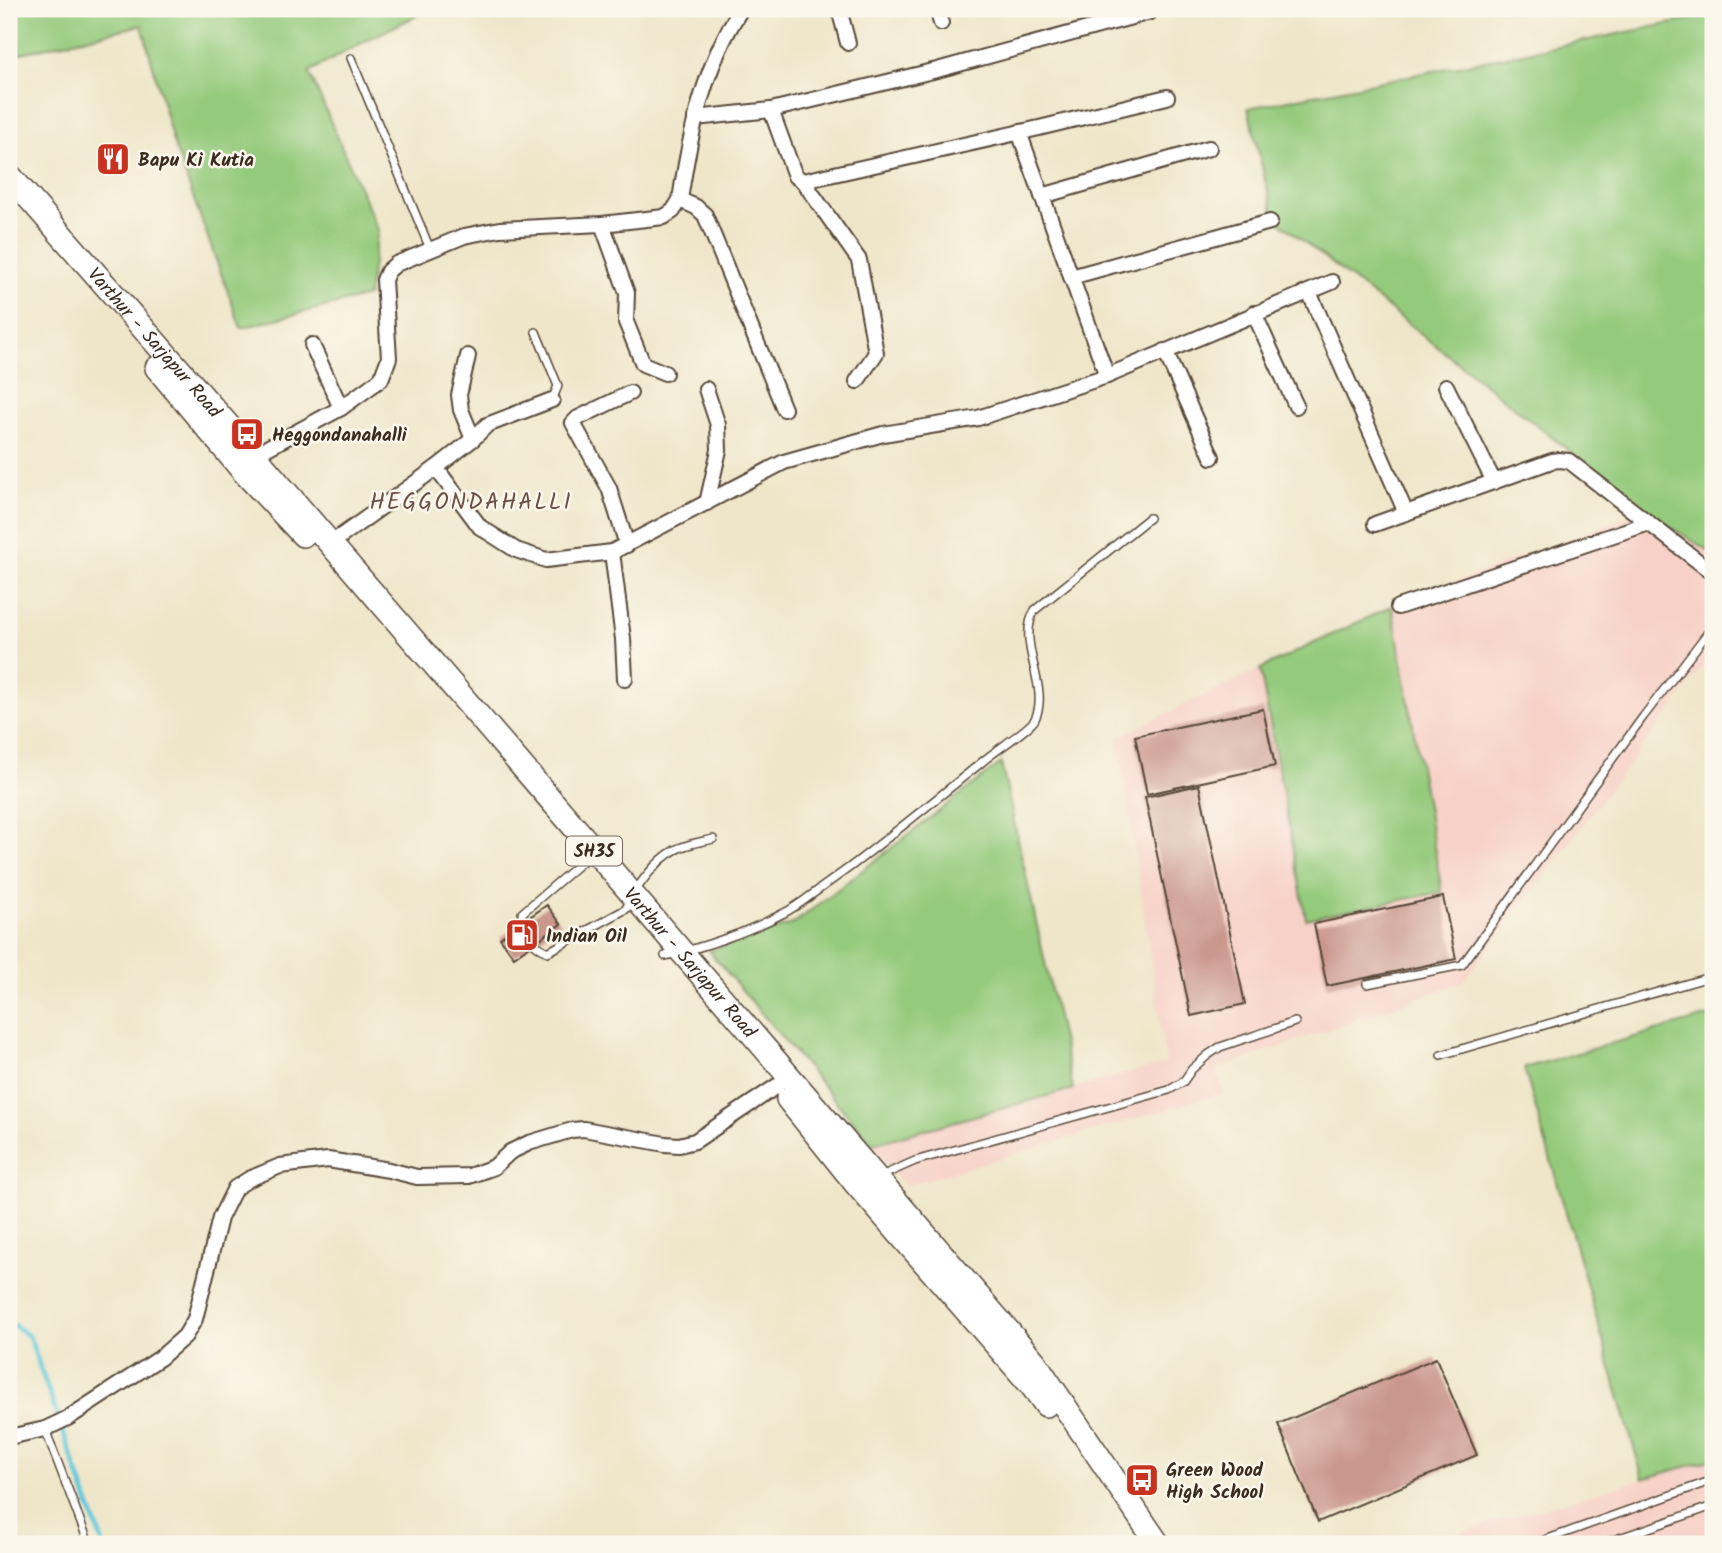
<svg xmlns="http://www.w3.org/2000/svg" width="1722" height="1553" font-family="Kalam,sans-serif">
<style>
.built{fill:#f7d1c7}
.green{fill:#94ca7c;stroke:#687a4d;stroke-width:2}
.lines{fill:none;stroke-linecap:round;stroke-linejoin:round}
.stream{stroke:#5fc8db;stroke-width:5}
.building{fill:#ca978d}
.lane-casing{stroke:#564638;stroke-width:10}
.street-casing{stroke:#564638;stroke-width:18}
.primary-casing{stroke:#564638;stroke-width:26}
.lane{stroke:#fff;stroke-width:7}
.street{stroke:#fff;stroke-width:14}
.primary{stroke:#fff;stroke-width:23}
.labels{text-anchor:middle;stroke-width:5;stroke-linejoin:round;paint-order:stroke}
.shield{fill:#fbf7ec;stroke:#75685c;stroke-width:2}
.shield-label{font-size:18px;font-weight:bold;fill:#3b2a1e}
.poi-label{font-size:19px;font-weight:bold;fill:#3b2a1e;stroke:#fbf7ec;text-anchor:start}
.street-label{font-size:19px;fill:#3b2a1e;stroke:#fbf7ec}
.quarter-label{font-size:23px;letter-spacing:2px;fill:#6d5045;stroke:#fbf7ec}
</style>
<rect width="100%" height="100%" fill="#fbf7ec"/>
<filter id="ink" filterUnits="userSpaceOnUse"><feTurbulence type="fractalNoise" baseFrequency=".0143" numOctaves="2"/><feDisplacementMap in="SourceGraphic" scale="14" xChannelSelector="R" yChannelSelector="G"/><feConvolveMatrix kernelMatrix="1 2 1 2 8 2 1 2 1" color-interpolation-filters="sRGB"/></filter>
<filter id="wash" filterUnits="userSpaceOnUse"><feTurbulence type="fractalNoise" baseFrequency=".00686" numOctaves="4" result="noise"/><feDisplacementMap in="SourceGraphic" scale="28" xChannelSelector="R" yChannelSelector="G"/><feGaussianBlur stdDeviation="1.57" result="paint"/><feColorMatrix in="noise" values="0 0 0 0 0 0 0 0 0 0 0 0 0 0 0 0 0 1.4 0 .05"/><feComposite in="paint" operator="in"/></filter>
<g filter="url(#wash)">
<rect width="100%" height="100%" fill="#efe6c9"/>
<g class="built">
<path d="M1644 510 1713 554V654L1463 982 1217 1069 1223 1093 905 1186 872 1144 1166 1063 1118 737 1383 609Z"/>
<path d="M1713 1459V1544H1420L1643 1479Z"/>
</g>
<g class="green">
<path d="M9 9H414L416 16 367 40 309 72 378 230 368 296 241 328 173 142 142 25 9 56Z"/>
<path d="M1713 15V554L1644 510 1282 224 1273 212 1248 108Z"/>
<path d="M1392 606 1442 892 1306 919 1260 669Z"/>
<path d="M1001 763 1073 1089 872 1144 709 951 793 924Z"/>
<path d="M1713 1015V1459L1643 1479 1524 1068Z"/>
</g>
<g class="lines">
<path class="stream" d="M9 1322 29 1336 103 1544"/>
</g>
<g id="blocks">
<g class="building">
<path d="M1263 709 1275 766 1147 794 1135 736Z"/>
<path d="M1199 785 1245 1004 1191 1016 1145 797Z"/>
<path d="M1443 897 1456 959 1327 986 1314 924Z"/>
<path d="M547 905 561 924 514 957 500 938Z"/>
<path d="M1436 1358 1477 1455 1318 1522 1278 1424Z"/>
</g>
</g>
</g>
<g filter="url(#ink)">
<use href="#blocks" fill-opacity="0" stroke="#564638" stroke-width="2"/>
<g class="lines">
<g class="lane-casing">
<g id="lane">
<path d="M351 58 430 249"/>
<path d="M536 332 558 386 552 400"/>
<path d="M584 860 522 913C521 931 532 945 548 952L626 909C635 888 655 861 675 850 686 844 701 842 713 839"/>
<path d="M665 956C703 948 750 931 784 913 792 909 799 904 806 899 822 887 838 876 854 864 897 831 940 796 982 762 992 753 1032 727 1035 719 1051 686 1015 643 1035 610L1149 518"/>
<path d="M1367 984 1462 965 1643 717 1713 626"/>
<path d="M1441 1055 1713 976"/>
<path d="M881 1176 915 1161 1169 1090 1183 1082 1192 1069 1208 1055 1220 1047 1295 1022"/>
<path d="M45 1429 89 1544"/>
<path d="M1534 1544 1713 1480"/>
<path d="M1602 1544 1713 1506"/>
</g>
</g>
<g class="street-casing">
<g id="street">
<path d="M839 9 848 43"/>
<path d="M937 9 941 23"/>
<path d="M771 110 795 176 803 181 1039 128 1167 97"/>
<path d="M695 118 771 110 937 70 1150 12"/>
<path d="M1019 132 1107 376"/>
<path d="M803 181 859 260 876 353 857 381"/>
<path d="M1042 196 1209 148"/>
<path d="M680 200 696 207 705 215 784 409"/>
<path d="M602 224 627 293 626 322 643 364 665 373"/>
<path d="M1071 277 1270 222"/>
<path d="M1309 292 1406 513"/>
<path d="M1254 313 1296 406"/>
<path d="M312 345 341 408"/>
<path d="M1165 351 1212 457"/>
<path d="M468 356 459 395 461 410 473 439"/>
<path d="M1446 386 1494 482"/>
<path d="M706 389 718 425 719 450 707 503"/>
<path d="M254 455 341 408 381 379 389 358 384 280 388 271 396 264 464 236 500 229 602 224 664 217 673 211 680 200C690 133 704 66 741 9"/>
<path d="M436 468 473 439 487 425 552 400"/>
<path d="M1375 524 1552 461 1559 460 1569 461 1713 573"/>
<path d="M330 544 436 468 480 527 516 550 546 560 612 552 784 462 883 434 978 418 1107 376 1332 282"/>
<path d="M627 545 609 488 573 423 578 418 630 393"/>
<path d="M612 552 623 639 625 679"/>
<path d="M1398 607 1649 523"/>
<path d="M9 1437 45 1429 68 1418 160 1358 185 1336 195 1319 220 1218 235 1188 249 1179 280 1166 328 1160 389 1170 417 1177 469 1176 494 1167 510 1152 529 1143 572 1130 584 1129 665 1144 679 1145 695 1141 777 1086"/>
</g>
</g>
<g class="primary-casing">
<g id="primary">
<path id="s1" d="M9 175 254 455 1034 1361 1158 1544"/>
<path d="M157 368 243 471 303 535"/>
<path d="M788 1099 857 1185 1032 1386 1046 1405"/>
</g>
</g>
<use href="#lane" class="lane"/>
<use href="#street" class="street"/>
<use href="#primary" class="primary"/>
</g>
</g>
<defs>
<g id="restaurant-square" transform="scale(1.75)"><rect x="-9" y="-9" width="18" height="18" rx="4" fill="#c8321e" stroke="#fbf7ec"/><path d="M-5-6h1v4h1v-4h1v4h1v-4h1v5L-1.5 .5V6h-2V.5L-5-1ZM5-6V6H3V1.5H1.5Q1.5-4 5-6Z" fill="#fff"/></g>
<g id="bus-square" transform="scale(1.75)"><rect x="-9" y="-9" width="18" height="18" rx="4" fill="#c8321e" stroke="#fbf7ec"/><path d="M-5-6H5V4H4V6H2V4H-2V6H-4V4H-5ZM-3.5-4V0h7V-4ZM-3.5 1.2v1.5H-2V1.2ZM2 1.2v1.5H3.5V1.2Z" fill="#fff"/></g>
<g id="fuel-square" transform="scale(1.75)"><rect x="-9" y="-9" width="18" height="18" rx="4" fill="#c8321e" stroke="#fbf7ec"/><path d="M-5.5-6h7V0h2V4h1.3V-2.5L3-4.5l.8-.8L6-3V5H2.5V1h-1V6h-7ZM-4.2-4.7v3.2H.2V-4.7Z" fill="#fff"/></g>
</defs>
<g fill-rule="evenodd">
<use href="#restaurant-square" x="113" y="159"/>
<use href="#bus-square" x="247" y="434"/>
<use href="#fuel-square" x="522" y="935"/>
<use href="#bus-square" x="1142" y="1480"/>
</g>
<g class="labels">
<rect class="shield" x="566" y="836.5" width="56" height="29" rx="5"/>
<g class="shield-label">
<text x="594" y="857">SH35</text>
</g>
<g class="poi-label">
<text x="138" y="166">Bapu Ki Kutia</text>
<text x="272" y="441">Heggondanahalli</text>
<text x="546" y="942">Indian Oil</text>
<text x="1166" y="1476">Green Wood<tspan x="1166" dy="22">High School</tspan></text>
</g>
<g class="street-label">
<text dy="7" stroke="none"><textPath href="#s1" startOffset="222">Varthur - Sarjapur Road</textPath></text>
<text dy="7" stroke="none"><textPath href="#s1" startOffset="1041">Varthur - Sarjapur Road</textPath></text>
</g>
<g class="quarter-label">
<text x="471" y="509">HEGGONDAHALLI</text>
</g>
</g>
<rect width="1722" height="1553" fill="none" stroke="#fbf7ec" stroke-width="35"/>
</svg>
